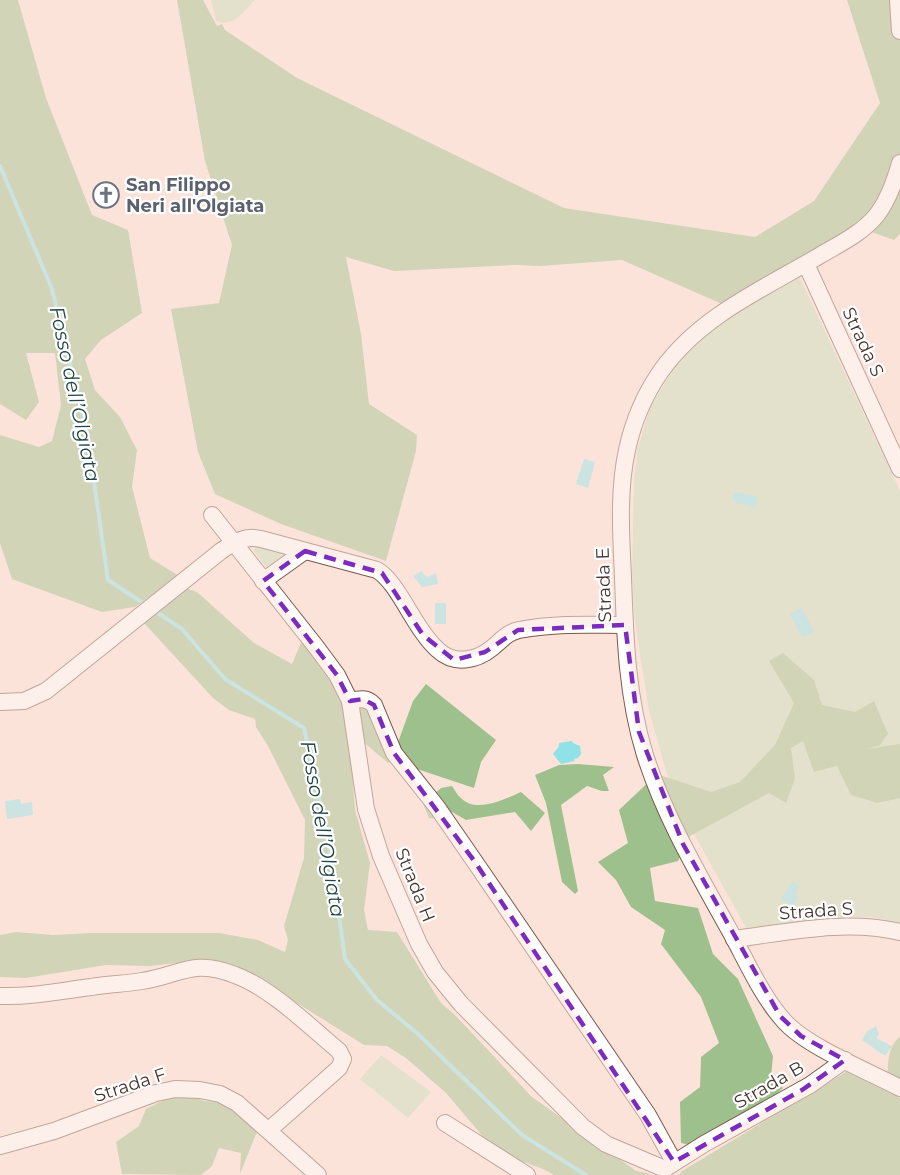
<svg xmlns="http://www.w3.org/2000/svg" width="900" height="1175" font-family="Montserrat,sans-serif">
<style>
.green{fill:#c5deb9}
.forest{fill:#9ec08d}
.water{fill:#91e2e8}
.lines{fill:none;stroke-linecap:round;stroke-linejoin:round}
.stream{stroke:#91e2e8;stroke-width:4}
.minor-casing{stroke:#7b594b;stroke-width:18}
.minor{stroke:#fff;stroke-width:16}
.marked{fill:none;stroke:#7b2cbf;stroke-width:4.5;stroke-dasharray:12 8;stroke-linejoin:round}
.labels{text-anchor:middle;stroke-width:4.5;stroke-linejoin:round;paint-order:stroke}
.worship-label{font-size:18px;font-weight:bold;fill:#5b616d;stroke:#fff;text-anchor:start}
.street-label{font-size:18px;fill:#43332d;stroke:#fff}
.water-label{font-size:20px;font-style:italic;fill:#1e4547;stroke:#fff}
</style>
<rect width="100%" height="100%" fill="#fce3da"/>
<g class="green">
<path d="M211 0H255C244 11 233 28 216 21Z"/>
<path d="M800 278 900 491V923L872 917H848L746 928 684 816 666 771 649 711 635 622 632 574 634 479 638 448 650 407 679 360 711 332 752 302Z"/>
<path d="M257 546 290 551 268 570 254 551V548Z"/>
<path d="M381 1055 431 1092 408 1118 360 1079Z"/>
</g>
<g class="forest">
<path d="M0 0H18L46 98 92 215 128 230 142 313 101 340 85 359 95 390 120 417 137 450 132 487 150 558 179 576 135 607 102 612 12 579 0 543V435L39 447 52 441 61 405 55 353H26L39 402 26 420 0 404Z"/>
<path d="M177 0H203L217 26 222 24 225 30 297 78 564 208 755 237 814 201 880 103 847 0H900V234L894 240 855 226 722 304 622 260 540 266 514 265 394 271 346 257 361 334 369 404 417 435 416 451 386 561 281 524 215 494 198 452 171 309 219 303 232 245 205 161Z"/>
<path d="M186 588 197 592 254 643 292 664 303 638 334 679 381 710 377 735 398 755 388 763 349 730 355 810 370 863 364 910 368 930 397 932 441 1003 455 1015 532 1097 636 1171 647 1173 650 1175H554L543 1169 496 1152 446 1093 406 1058 387 1046 364 1045 273 988 211 959 150 966 106 965 26 978 0 977V935L16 932 53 935 90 933H219L258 940 285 952 288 940 284 926 304 858 305 820 268 746 256 727 255 719 229 710 213 698 144 623Z"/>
<path d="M783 653 814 680 822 705 855 712 874 701 888 734 880 745 868 749 900 744V798L877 803 851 795 837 766 814 772 803 741 791 748 795 778 786 803 769 793 690 836 678 861 650 868 655 901 698 908 713 954 738 979 773 1056 771 1077 783 1088 724 1143 696 1146 681 1143 680 1102 700 1087 701 1057 719 1043 701 997 661 944 665 930 631 907 616 880 598 862 628 843 619 810 657 774 711 792 740 782 775 745 794 703 769 661Z"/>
<path d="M426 684 496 740 481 762 474 788 414 768 397 745 413 701Z"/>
<path d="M578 764 614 767 603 775 609 791H602L587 786 561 805 578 891 575 894 562 882 546 803 535 775 559 765Z"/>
<path d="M452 786C455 790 457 795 461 798 476 814 505 799 521 792L545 813 531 831 515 812 466 820 452 812 437 819 429 818 423 804 441 788Z"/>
<path d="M900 1037V1083L888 1079C887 1065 888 1045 900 1037Z"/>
<path d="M849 1070 900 1098V1175H679L682 1171Z"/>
<path d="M194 1097 204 1101 227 1103 258 1129 240 1174 241 1153 219 1148 212 1166 201 1175 122 1174 116 1142 139 1126 146 1109 168 1098Z"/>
</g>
<g class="water">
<path d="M584 459 595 462 588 488 576 484Z"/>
<path d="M737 492 758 497 755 508 734 502 732 496Z"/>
<path d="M421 571 427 577 436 573 438 584 422 587 413 576Z"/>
<rect x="435" y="603" width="11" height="21"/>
<path d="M802 608 814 632 802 637 790 614Z"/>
<path d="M572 741 573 743 580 746 581 754 578 758 574 759 575 761 561 764 553 754 559 746V743Z"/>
<path d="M20 799 21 804 32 802 33 815 7 819 5 801Z"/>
<path d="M792 881 800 886 795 894 798 896 793 906 781 899Z"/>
<path d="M876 1026 879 1034 876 1038 892 1046 885 1056 862 1040 868 1030H870Z"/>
</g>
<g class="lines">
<g class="stream">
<path d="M0 166 52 289 87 433 108 580 146 605"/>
<path d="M155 611 182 629 225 679 304 728 329 843 345 959 377 1000 417 1033 522 1135 586 1175"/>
</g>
<g class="minor-casing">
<g id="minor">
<path d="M898 0 900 31"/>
<path d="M900 163C895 181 888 201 876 216 861 234 839 244 819 256 763 289 700 316 661 371 645 394 633 422 627 450 618 491 621 535 623 577 625 638 627 697 645 755 665 818 699 875 731 933 747 962 762 997 785 1022 808 1047 868 1071 900 1088"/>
<path d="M806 264 900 469"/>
<path d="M212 515 317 648 337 675 350 701 366 809 381 856 419 944 435 972 461 1004 583 1127 606 1144 665 1169"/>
<path d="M263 581 305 551"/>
<path d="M350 701C359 699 367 697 374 705L394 753 437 807 475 862 648 1115 674 1162"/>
<path d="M0 702 24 701 46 691 221 551C234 542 245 535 261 539L377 570C399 583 414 629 438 650 454 665 476 661 492 648 502 640 506 633 519 630 553 623 589 625 625 625"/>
<path d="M734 939C789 932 845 919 900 932"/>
<path d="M0 996C31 997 60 991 91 987 108 984 125 984 142 981 180 975 194 958 235 975 271 988 309 1026 339 1051L343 1059 339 1068 269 1130"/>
<path d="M445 1123 527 1175"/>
<path d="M0 1146 54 1131 156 1093 175 1089 200 1090 220 1094 237 1103 318 1175"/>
<path d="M666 1168 704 1144 810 1085 845 1060"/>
</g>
</g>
<use href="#minor" class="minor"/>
</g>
<path d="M0 0H900V1175H0ZM305 551 382 573 423 635 454 660 485 652 518 630 625 625 639 732 683 844 780 1016 801 1036 845 1060 802 1090 674 1162 475 862 394 753 374 705 363 699 350 701 337 675 263 581Z" fill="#fce3da" fill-opacity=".55" fill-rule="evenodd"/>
<path class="marked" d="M305 551 382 573 423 635 454 660 485 652 518 630 625 625 639 732 683 844 780 1016 801 1036 845 1060 802 1090 674 1162 475 862 394 753 374 705 363 699 350 701 337 675 263 581Z"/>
<defs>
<g id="church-ring" transform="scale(1.35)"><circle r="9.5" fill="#fff" stroke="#6b7280" stroke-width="1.5"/><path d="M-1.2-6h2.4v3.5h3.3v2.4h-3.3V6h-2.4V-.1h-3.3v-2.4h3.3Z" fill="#6b7280"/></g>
</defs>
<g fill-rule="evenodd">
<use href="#church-ring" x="106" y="195"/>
</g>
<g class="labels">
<g class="worship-label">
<text x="126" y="191">San Filippo<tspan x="126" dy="21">Neri all'Olgiata</tspan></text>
</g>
<g class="street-label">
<text transform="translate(863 342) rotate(65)" y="6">Strada S</text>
<text transform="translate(604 585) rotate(-92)" y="6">Strada E</text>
<text transform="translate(415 885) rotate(68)" y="6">Strada H</text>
<text transform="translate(816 911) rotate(-4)" y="6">Strada S</text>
<text transform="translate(130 1085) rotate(-18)" y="6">Strada F</text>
<text transform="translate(769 1085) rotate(-30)" y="6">Strada B</text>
</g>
<g class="water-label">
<text transform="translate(75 394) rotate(78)" y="7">Fosso dell’Olgiata</text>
<text transform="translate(323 829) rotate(80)" y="7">Fosso dell’Olgiata</text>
</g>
</g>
</svg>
